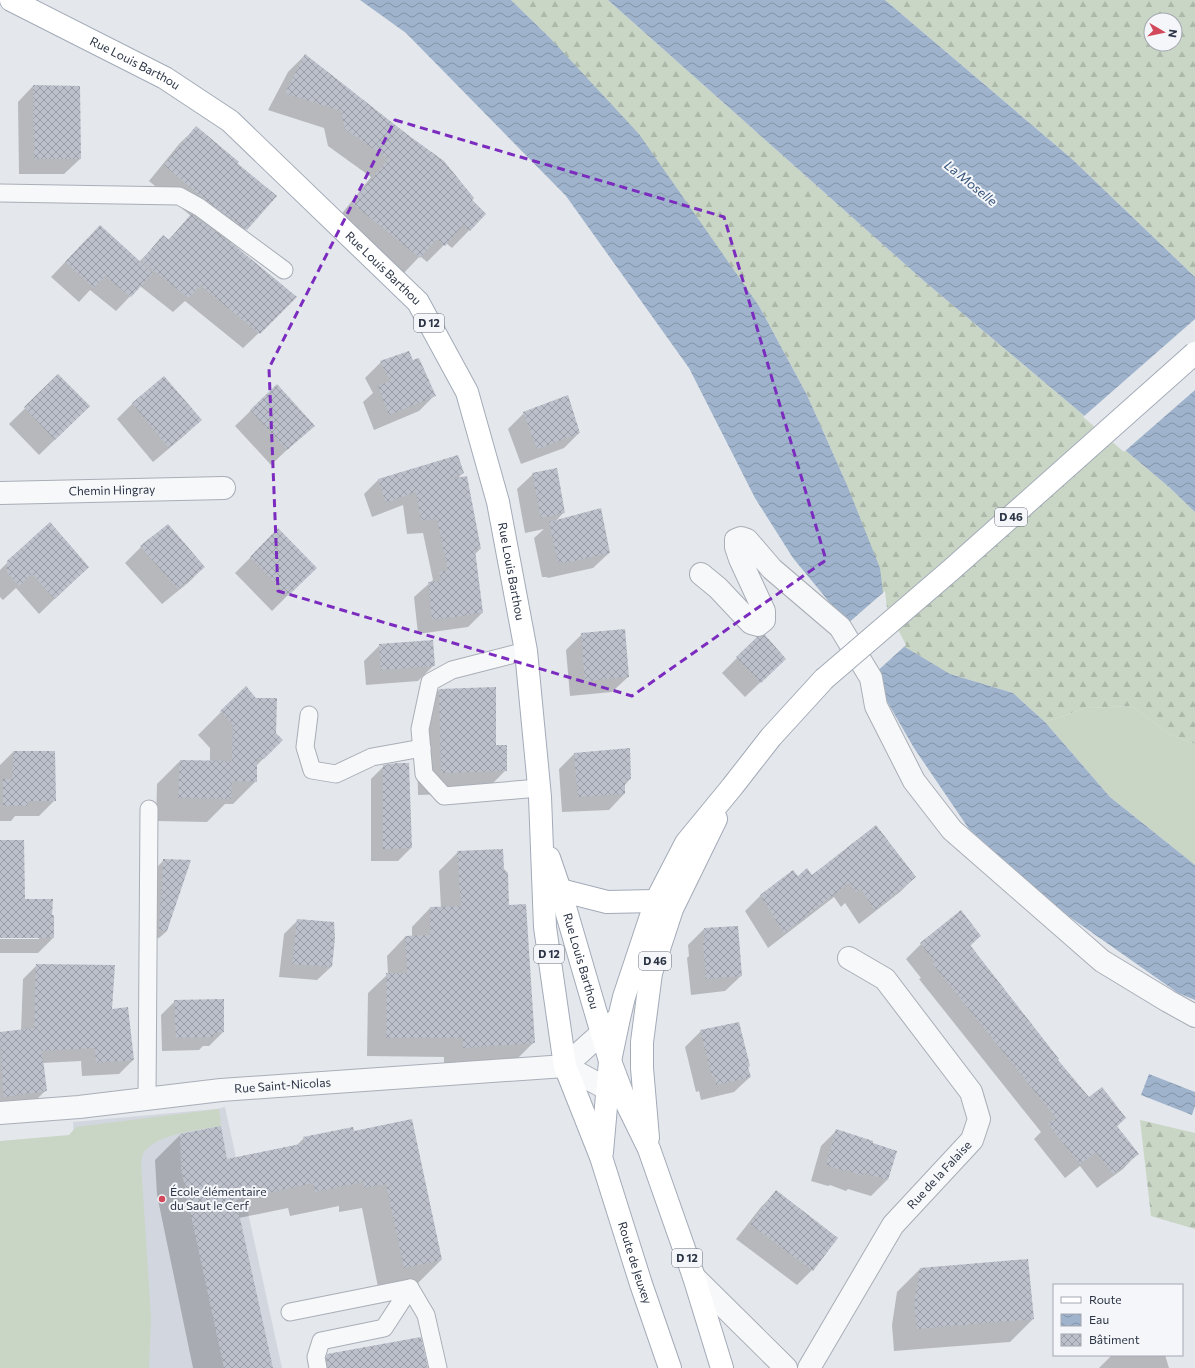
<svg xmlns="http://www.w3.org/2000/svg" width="1195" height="1368" font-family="Commissioner,sans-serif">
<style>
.built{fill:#d2d6de}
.grass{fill:#c9d6c5}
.forest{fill:url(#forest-firs);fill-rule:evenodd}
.water{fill:url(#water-waves)}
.pier{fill:#e4e7ec}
.shadow{fill:#0003}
.building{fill:url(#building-cross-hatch)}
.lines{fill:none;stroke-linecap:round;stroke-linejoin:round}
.lane-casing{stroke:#a9aeb7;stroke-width:19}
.street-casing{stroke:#a9aeb7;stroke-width:24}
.primary-casing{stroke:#a3abb8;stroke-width:24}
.lane{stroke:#f7f8fa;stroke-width:17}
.street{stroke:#f7f8fa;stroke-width:22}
.primary{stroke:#fff;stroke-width:22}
.primary-bridge-casing{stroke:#a3abb8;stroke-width:24;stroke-linecap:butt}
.primary-bridge{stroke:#fff;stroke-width:22}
.marked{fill:none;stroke:#7b2cbf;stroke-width:3;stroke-dasharray:8 5;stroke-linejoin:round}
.poi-dot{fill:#d1495b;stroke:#f4f6f9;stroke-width:1.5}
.labels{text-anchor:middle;stroke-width:4;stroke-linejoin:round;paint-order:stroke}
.shield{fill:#f4f6f9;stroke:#676e7b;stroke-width:1}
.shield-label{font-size:11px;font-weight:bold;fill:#2b3445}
.street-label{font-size:12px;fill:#2b3445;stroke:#f4f6f9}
.poi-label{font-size:12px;fill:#2b3445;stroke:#f4f6f9;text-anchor:start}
.water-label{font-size:13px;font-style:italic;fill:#34527a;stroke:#f4f6f9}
</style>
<defs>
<pattern id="forest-firs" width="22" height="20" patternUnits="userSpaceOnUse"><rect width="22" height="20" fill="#c9d6c5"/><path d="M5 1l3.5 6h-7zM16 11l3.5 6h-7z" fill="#adb8ab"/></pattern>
<pattern id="water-waves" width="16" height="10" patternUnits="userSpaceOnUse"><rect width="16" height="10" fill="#9fb4cc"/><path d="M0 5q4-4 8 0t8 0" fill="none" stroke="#8293a7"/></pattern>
<pattern id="building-cross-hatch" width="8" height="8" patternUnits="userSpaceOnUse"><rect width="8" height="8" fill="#bbc0ca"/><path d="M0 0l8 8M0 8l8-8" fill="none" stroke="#989da6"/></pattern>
</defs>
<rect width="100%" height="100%" fill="#e4e7ec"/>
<path class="built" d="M225 1107 282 1368H48L84 1276 73 1122 217 1109Z"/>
<g class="grass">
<path d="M1132 706 1169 734 1195 744V865L1110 797 1045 722 1086 708Z"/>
<path d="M219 1109 221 1126C199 1130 160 1133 145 1151 142 1154 142 1159 141 1163L151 1318 149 1368H0V1141L69 1135 76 1127Z"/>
</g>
<g class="forest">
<path d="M511 0H608L924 281 1169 487 1195 512V744L1169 734 1132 706 1086 708 1045 722 1013 693 950 674 905 647 885 609 847 485 807 395 759 306 706 231 549 37Z"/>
<path d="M885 0H1195V277L1072 159ZM1151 20H1175V44H1151Z"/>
<path d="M1140 1120 1195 1133V1229L1151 1216Z"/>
</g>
<g class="water">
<path d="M360 0H511L549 37 639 134 759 306 807 395 847 485 880 568 885 609 905 647 950 674 1013 693 1045 722 1110 797 1195 865V1000L1178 993 1057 908 969 829 914 748 888 703 874 674 849 626 793 558 755 498 689 368 566 196 406 33Z"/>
<path d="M608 0H885L1072 159 1195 277V512L1169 487 924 281Z"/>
<path d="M1149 1074 1195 1092V1106L1192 1115 1141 1095Z"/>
</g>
<g class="pier">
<path d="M1195 319V390L1124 452 1083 417Z"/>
<path d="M885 591 887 608 906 645 873 675 846 625Z"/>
</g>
<g class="shadow">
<path d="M305 55 485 214 452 248 446 243 427 262 420 256 402 275 336 221 371 177 328 146 324 128 268 110 288 72Z"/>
<path d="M33 86 80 159 64 174H19L18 102Z"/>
<path d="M196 128 236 163 246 229 231 244 280 313 243 348 185 301 173 312 140 286 116 311 90 290 79 302 51 277 85 241 139 262 163 237 168 240 191 216 149 181 180 143Z"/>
<path d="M412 361 435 395 419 411 374 430 363 402 373 393 365 378 381 362Z"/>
<path d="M58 376 73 422 39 455 9 424Z"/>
<path d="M277 385 313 425 271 465 235 426Z"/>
<path d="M133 403 201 420 185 435 153 462 117 419Z"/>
<path d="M524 413 579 433 564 448 521 464 508 429Z"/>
<path d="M457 456 463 473 457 479 480 549 474 555 482 613 468 627 418 634 414 597 433 580 423 533 407 534 403 505 372 517 364 494 378 480Z"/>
<path d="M533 474 564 512 555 522 609 553 593 568 548 578 547 577H542L534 538 544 529 525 533 517 489Z"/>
<path d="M168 525 204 567 189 582 162 604 125 563 141 547Z"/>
<path d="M278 530 315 568 272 611 235 573Z"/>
<path d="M8 562 72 582 39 614 16 588 3 600 0 597V570Z"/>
<path d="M582 634 628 677 612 692 570 696 566 650Z"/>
<path d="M380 645 434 665 418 681 366 685 364 661Z"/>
<path d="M737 658 769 674 745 697 722 673Z"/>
<path d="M439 690 506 770 483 793 418 795 416 712Z"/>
<path d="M221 712 275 734 282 740 256 766V781L233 804H225L207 822 156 821 157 784 180 761 210 762V748L198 735Z"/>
<path d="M13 752 55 800 39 816H15L11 821H0V765Z"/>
<path d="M575 753 630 779 624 786V794L609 810 562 812 559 769Z"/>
<path d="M384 766 411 848 398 861H371V779Z"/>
<path d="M0 841 24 900 53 916V938L38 953H0V939H39V937H0Z"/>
<path d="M458 852 508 906 534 1042 515 1061 444 1066V1057L367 1056 368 993 388 974 387 956 405 937H412V927L430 908H441L439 871Z"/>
<path d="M164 860 167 931 159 938 152 937 156 868Z"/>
<path d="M792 872 797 878 812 876 915 877 900 892 859 924 845 903 841 907 834 897 768 948 745 911 760 896Z"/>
<path d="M298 920 331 967 317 980 279 977 284 934Z"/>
<path d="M704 929 741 976 725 991 691 995 687 958 689 956 688 945Z"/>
<path d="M980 936 970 946 1057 1060 1089 1098 1125 1118 1116 1127 1137 1154 1123 1169 1097 1188 1080 1166 1065 1178 1034 1139 1041 1132 919 979 921 978 906 959 921 944Z"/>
<path d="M37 965 111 1010 133 1060 119 1074 82 1076 81 1061 42 1063 46 1090 32 1104 0 1109V1033L21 1031 23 979Z"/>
<path d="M175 1001 223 1032 209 1046H203L199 1050 162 1051 161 1015Z"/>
<path d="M701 1031 749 1066 747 1068 750 1077 734 1092 701 1100 699 1091 696 1092 685 1047Z"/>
<path d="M352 1128 441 1260 416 1285 379 1292 362 1208 339 1212V1206L290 1216 288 1208 239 1218 272 1368H193L157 1195 155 1160 180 1135 227 1160 297 1145 304 1138Z"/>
<path d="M837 1130 896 1152 887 1180 871 1196 848 1189 846 1191 830 1185 828 1186 811 1181 821 1146Z"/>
<path d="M776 1192 836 1238 812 1270 797 1285 736 1239 761 1207Z"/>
<path d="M920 1269 1033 1319 1010 1342 894 1351 892 1325 897 1292Z"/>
<path d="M1112 1355H1165L1169 1368H1099Z"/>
<path d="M327 1357 427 1368H316Z"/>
</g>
<g class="building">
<path d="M305 54 408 135 444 161 474 198 472 200 486 214 470 231 463 225 445 246 437 239 420 258 352 203 388 159 345 129 341 111 285 93Z"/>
<path d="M33 85 80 86 81 159H34Z"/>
<path d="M196 126 239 162 237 163 277 196 247 230 204 199 164 165Z"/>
<path d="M191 214 234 245 297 297 260 334 200 285 189 298 141 261 163 235 169 240Z"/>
<path d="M100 225 153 273 131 297 105 276 94 288 65 262Z"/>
<path d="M409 351 413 360 419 358 436 396 389 415 378 386 390 381 380 361Z"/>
<path d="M58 374 90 406 55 440 24 407Z"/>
<path d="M164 376 202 420 169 448 132 403Z"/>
<path d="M277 384 315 426 287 450 250 410Z"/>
<path d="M568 395 580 433 537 449 523 412Z"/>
<path d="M458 455 464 473 448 479 467 476 481 549 475 550 483 613 432 620 428 582 441 581 439 572 448 570 437 519 421 520 416 492 386 503 378 479Z"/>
<path d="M557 468 565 513 541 518 532 473Z"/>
<path d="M601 508 610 553 564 563 563 562H558L549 522Z"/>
<path d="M50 522 89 567 55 599 32 574 19 586 7 572V561Z"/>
<path d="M168 524 205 567 178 589 140 546Z"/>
<path d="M278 528 317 568 288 596 250 557Z"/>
<path d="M625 629 629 677 585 681 581 633Z"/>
<path d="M765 635 786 659 761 683 736 657 757 637Z"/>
<path d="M433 640 435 666 381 670 379 644Z"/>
<path d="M246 686 256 698H277L276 733 283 740 264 759H257V782L232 781V774L231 799 178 798 180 760 232 761 233 725 220 711Z"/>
<path d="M496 687V745H507V771L441 773 439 689Z"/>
<path d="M630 748 631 779 625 781V794L578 797 574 753Z"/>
<path d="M13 751H55L56 801H28L27 806H3V779H12Z"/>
<path d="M397 763H409L412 848 383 849V765Z"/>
<path d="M876 825 916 877 875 910 861 889 856 892 849 883 784 933 760 895 793 870 798 876 807 868 812 875Z"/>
<path d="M0 840H24L25 899H53L52 915H54V938H0Z"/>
<path d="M503 849 504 869 508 873 509 905 526 904 535 1043 463 1048 462 1038H386V973H407L405 936 430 935V907L461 906 457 851Z"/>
<path d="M163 859 191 860 167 931 159 930Z"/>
<path d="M961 910 981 936 970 945 1059 1059 1058 1060 1089 1097 1102 1087 1126 1118 1117 1126 1139 1154 1113 1174 1096 1152 1080 1164 1048 1124 1056 1118 933 964 935 962 920 943Z"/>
<path d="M297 919 334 922 335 938 332 967 292 964Z"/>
<path d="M738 926 742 976 706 979 703 941H705L704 928Z"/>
<path d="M36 964 115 965 112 1009 128 1007 134 1060 96 1063 95 1048 42 1051 47 1091 4 1097 1 1065 0 1032 34 1028Z"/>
<path d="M224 999V1032L214 1033V1037L176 1038 174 1000Z"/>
<path d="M739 1022 750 1066 748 1067 751 1077 716 1085 715 1076 712 1077 700 1030Z"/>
<path d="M412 1119 442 1260 404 1268 386 1184 364 1188 363 1182 315 1192 313 1183 236 1200 273 1368H224L181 1169 180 1134 221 1126 227 1159 305 1143 303 1137 353 1127 354 1131Z"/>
<path d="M836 1129 873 1141V1143L897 1151 888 1180 863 1173V1176L846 1170 844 1171 826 1165Z"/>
<path d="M776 1190 838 1238 813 1271 750 1224Z"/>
<path d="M1028 1259 1034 1319 917 1329 914 1302 920 1268Z"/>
<path d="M421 1337 428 1368H328L326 1358 327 1354Z"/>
</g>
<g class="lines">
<g class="lane-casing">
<g id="lane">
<path d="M0 193 179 196 199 207 284 270"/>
<path d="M526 651 452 670 430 682 420 729 424 774 444 796 539 788"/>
<path d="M309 715 305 747 312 770 336 774 372 757 422 748"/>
<path d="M147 1099 149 809"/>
<path d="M290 1312 410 1288 426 1315 438 1368"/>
<path d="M318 1368 316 1357 321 1341 384 1328 410 1288"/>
</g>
</g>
<g class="street-casing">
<g id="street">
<path id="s1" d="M0 493 224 488"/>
<path d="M701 574 718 588 751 623 758 625 764 620V611L740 559 736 547V540L741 538 747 540 772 569 840 627 871 678 876 706 914 781 952 830 1102 961 1168 1001 1195 1016"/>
<path d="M565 1066 615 1021"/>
<path d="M565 1066 624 1098"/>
<path id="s2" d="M0 1113 79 1107 221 1090 565 1066"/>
<path d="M694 1277 786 1368"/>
<path id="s3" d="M809 1368 893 1225 972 1140 979 1119 971 1092 885 979 849 958"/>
</g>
</g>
<g class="primary-casing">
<g id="primary">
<path id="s4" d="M11 0 165 78 230 121 418 302 467 392 498 502 526 651 540 797 545 927 565 1066 601 1157 641 1284 670 1368"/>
<path id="s5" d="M549 858 560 890 610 1061 624 1098 649 1149 694 1277 722 1368"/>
<path d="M560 890 607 902 656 901"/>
<path d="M648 1138 642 1068V1042L651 973 672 909 716 819"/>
<path d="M602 1152 610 1061 619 1018 624 997 656 901 686 843 732 787 771 737 824 679"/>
</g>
</g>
<use href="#lane" class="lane"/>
<use href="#street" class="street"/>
<use href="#primary" class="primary"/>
<g class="primary-bridge-casing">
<path id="primary-bridge" d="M824 679 951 570 1195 353"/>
</g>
<use href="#primary-bridge" class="primary-bridge"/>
</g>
<path class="marked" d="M395 120 724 217 826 560 632 696 278 591 269 368Z"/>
<circle class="poi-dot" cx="162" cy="1199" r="4"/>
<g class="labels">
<g class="shield">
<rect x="414" y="314" width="30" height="18" rx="3"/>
<rect x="995" y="508" width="32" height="18" rx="3"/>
<rect x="534" y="945" width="30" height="18" rx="3"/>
<rect x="639" y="952" width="32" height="18" rx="3"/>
<rect x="672" y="1249" width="30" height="18" rx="3"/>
</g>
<g class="shield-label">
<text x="429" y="327">D 12</text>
<text x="1011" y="521">D 46</text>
<text x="549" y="958">D 12</text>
<text x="655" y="965">D 46</text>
<text x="687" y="1262">D 12</text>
</g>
<g class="street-label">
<text dy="4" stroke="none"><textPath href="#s4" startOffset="139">Rue Louis Barthou</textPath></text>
<text dy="4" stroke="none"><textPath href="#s4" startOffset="463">Rue Louis Barthou</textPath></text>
<text dy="4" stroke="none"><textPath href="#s1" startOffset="112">Chemin Hingray</textPath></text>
<text dy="4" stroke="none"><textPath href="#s4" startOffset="799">Rue Louis Barthou</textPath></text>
<text dy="4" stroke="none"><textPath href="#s5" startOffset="108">Rue Louis Barthou</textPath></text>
<text dy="4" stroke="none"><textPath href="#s2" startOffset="284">Rue Saint-Nicolas</textPath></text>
<text dy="4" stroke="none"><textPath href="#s3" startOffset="234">Rue de la Falaise</textPath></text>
<text dy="4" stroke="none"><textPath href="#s4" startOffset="1506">Route de Jeuxey</textPath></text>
</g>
<g class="poi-label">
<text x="170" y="1196">École élémentaire<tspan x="170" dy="14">du Saut le Cerf</tspan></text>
</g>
<g class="water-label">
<text transform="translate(971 183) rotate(39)" y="5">La Moselle</text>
</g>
</g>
<rect x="1053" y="1284" width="130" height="72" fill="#f4f6f9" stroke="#a4a8b1"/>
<rect x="1061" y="1297" width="20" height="6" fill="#ffffff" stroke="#a4a8b1"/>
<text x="1089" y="1304" font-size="12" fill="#2b3445">Route</text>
<rect x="1061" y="1314" width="20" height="12" fill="url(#water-waves)" stroke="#a4a8b1"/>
<text x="1089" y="1324" font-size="12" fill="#2b3445">Eau</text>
<rect x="1061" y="1334" width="20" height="12" fill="url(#building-cross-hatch)" stroke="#a4a8b1"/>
<text x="1089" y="1344" font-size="12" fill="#2b3445">Bâtiment</text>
<g transform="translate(1163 32) rotate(99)"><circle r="19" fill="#f4f6f9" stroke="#a4a8b1"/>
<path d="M0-3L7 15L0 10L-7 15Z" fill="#d1495b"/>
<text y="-6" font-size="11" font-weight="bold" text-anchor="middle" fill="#2b3445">N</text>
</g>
</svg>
